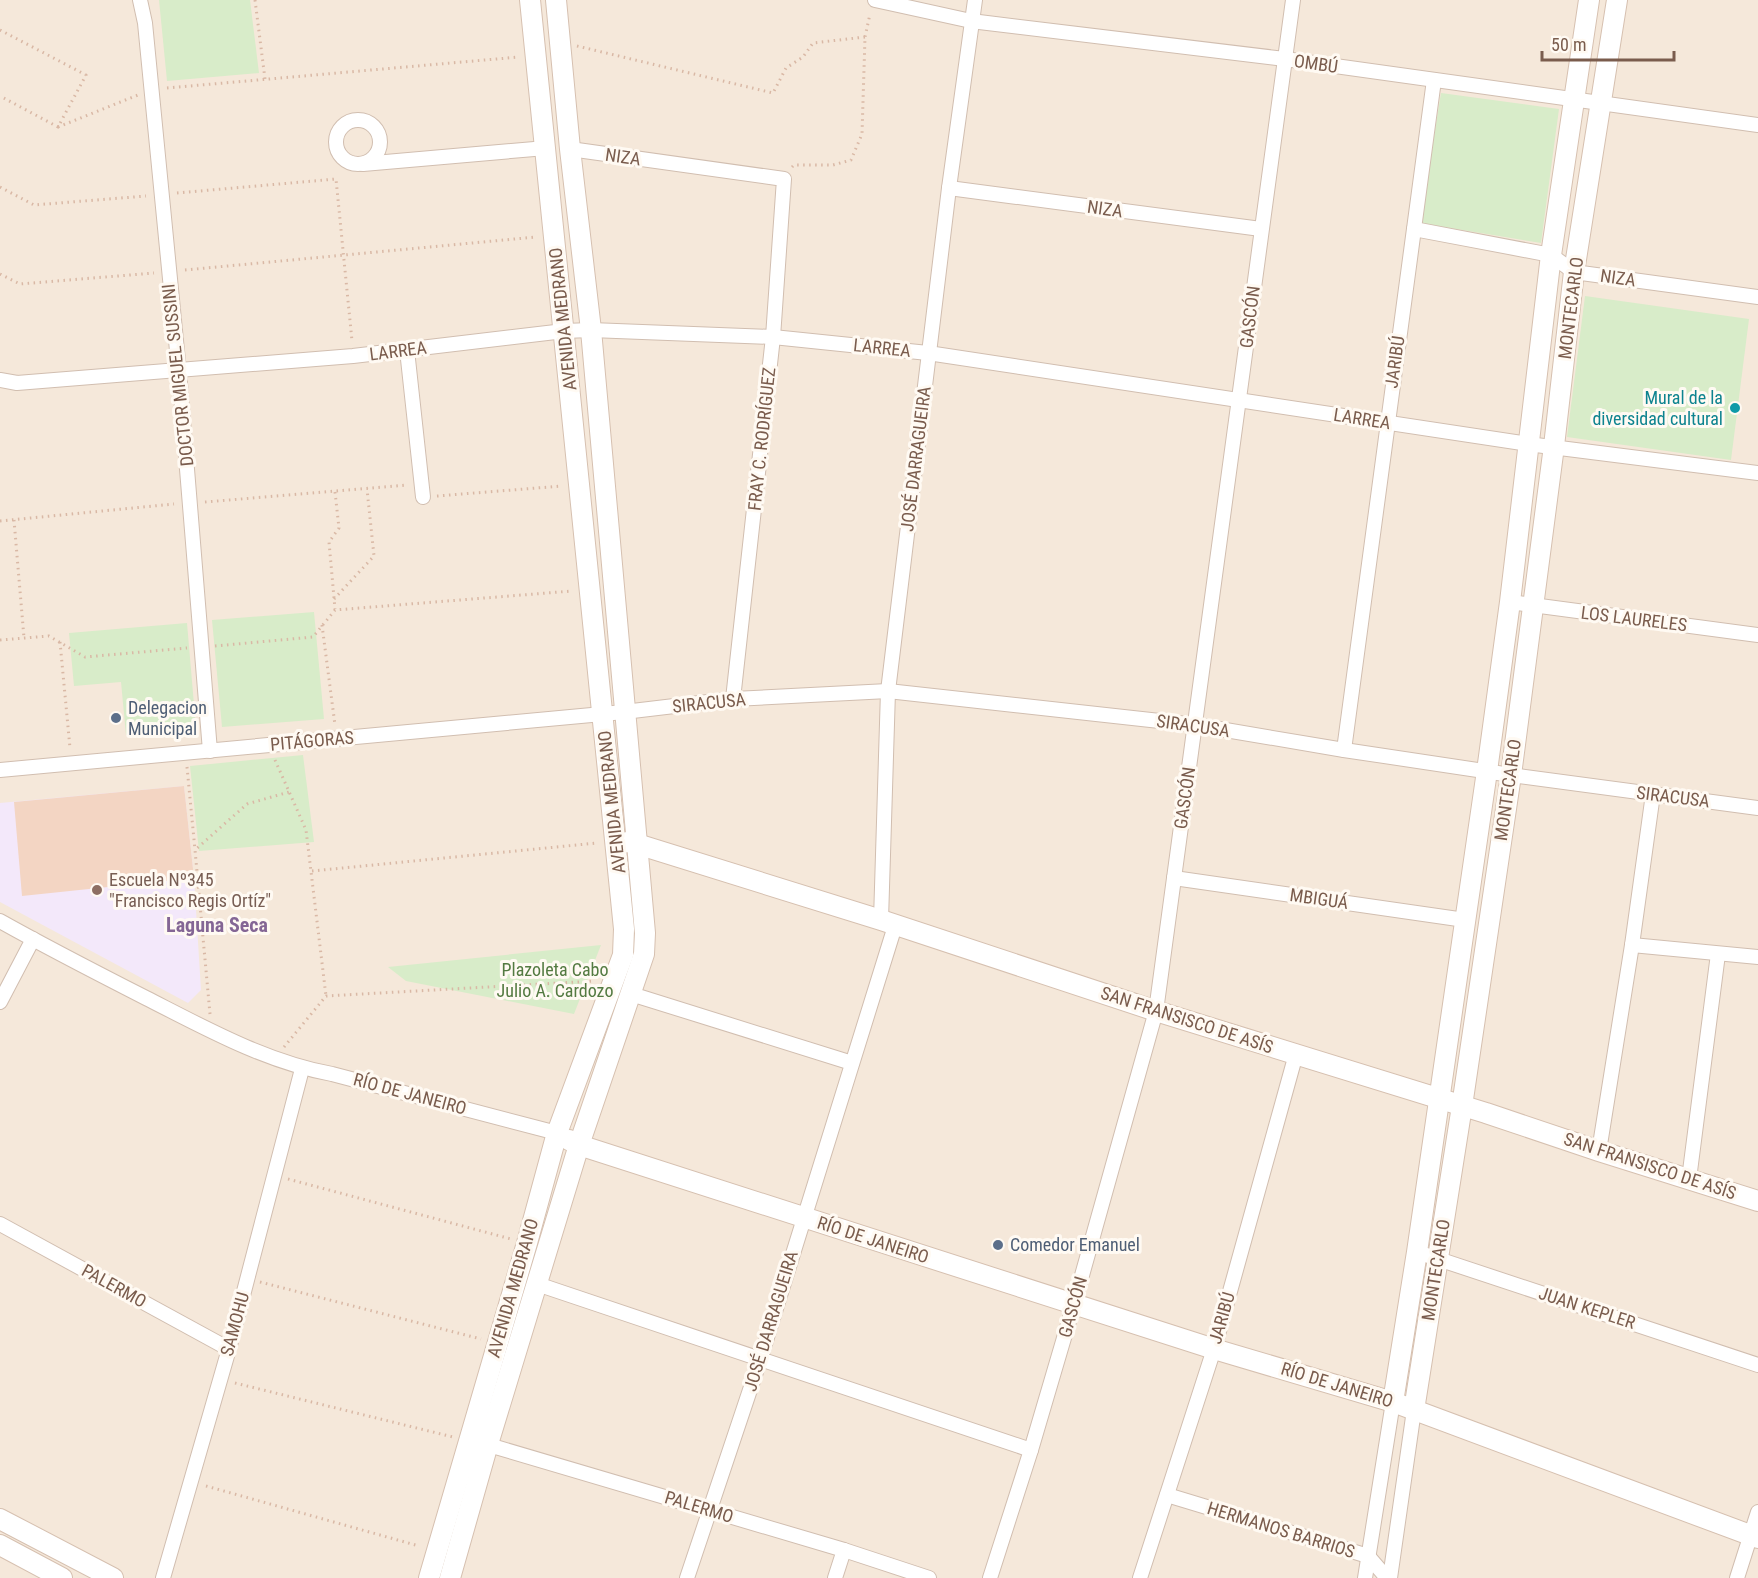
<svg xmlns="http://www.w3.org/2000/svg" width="1758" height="1578" font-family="'Roboto Condensed',sans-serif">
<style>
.residential{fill:#f5e8da}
.education{fill:#f3e8fa}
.green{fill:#d8ecc9}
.building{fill:#f3d5c3}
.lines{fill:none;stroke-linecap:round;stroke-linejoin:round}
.street-casing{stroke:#d1beb0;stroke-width:16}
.secondary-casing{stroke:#d6c0b0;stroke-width:22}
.path{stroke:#d9b8a5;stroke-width:3;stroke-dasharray:1.5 4.5;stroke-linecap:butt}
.street{stroke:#fff;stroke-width:14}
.secondary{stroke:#fff;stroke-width:20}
.culture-dot{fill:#0f9aa8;stroke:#fffaf3;stroke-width:2}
.service-dot{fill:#5c6f8a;stroke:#fffaf3;stroke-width:2}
.education-dot{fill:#8d6e63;stroke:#fffaf3;stroke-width:2}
.labels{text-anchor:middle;stroke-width:6;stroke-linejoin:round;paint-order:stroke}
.street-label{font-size:18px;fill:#7a5c4d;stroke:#fffaf3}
.culture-label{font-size:18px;fill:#0d838f;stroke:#fffaf3;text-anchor:end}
.service-label{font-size:18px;fill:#4e5e75;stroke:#fffaf3;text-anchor:start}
.education-label{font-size:18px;fill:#785e54;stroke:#fffaf3;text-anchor:start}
.park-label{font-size:18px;fill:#537a41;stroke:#fffaf3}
.neighbourhood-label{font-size:20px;font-weight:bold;fill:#846695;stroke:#fffaf3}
</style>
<rect width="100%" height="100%" fill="#fdf6ec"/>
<rect class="residential" x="0" y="0" width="1758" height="1578"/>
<path class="education" d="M184 786 194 878 201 990 188 1003 0 902V803Z"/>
<g class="green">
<path d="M159 0H250L259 73 167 81Z"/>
<path d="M1441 93 1559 109 1541 243 1420 223Z"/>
<path d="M1585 296 1749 319 1731 460 1567 437Z"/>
<path d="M314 612 324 719 222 727 212 620Z"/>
<path d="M187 623 196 728 126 735 121 682 74 686 69 633Z"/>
<path d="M303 755 314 842 199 851 190 766Z"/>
<path d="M601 945 574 1014 406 981 388 967Z"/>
</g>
<path class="building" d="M184 786 194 878 22 896 14 802Z"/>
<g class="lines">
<g class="street-casing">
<g id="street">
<path d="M140 0 145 23 179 371 210 751"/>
<path d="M875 0 971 21 1285 59 1758 125"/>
<circle cx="358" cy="142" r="22"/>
<path d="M570 149 784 179 773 337 733 699"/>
<path d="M363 164 546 148"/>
<path d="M949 188 1261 229"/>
<path d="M1414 229 1551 255 1574 272 1758 297"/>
<path d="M407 350 423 497"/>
<path d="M0 380 17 383 353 356 564 331 591 330 773 337 928 353 1528 444 1758 473"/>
<path d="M1510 602 1758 635"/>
<path d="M1344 750 1434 80"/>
<path d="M0 770 624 712 733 699 888 691 1196 725 1344 750 1511 775 1758 808"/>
<path d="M1174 878 1465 920"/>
<path d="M881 920 888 691 949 188 975 0"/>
<path d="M0 921C48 948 97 973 146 998 205 1028 266 1062 332 1074L557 1133"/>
<path d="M1632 945 1758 957"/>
<path d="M631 994 852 1063"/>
<path d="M0 1002 33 939"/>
<path d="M1599 1151 1632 945 1653 794"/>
<path d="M1689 1179 1718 954"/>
<path d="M0 1224 229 1349"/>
<path d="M1417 1252 1758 1365"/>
<path d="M537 1284 1031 1450"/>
<path d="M482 1443 844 1550 929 1578"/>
<path d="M1167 1495 1368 1556 1387 1578"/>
<path d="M163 1578 229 1349 302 1069"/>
<path d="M687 1578 760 1360 895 926"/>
<path d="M835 1578 844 1550"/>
<path d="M990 1578 1031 1450 1074 1304 1156 1011 1293 0"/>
<path d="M1140 1578 1214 1349 1296 1054"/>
<path d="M1365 1578 1393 1402"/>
<path d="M1390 1578 1414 1410"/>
<path d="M1737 1578 1758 1512"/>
</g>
</g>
<g class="secondary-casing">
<g id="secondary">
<path d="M627 842 637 844 881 920 1156 1011 1486 1113 1599 1151 1758 1201"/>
<path d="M569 1140 579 1145 1214 1349 1393 1402 1758 1538"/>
<path d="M1393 1402 1417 1252 1487 771 1510 602 1551 255 1589 0"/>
<path d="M1414 1410 1462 1106 1511 775 1554 446 1574 272 1617 0"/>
<path d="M0 1519 113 1578"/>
<path d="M0 1545 62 1578"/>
<path d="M429 1578 527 1243 557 1133 623 955 624 929 530 0"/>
<path d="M450 1578 488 1444 579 1145 644 954 645 933 591 330 570 149 556 0"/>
</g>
</g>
<g class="path">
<path d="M255 0 265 79"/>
<path d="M0 30 86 75 58 127 0 96"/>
<path d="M577 46 773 93 786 68 803 57 813 43 865 37"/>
<path d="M167 88 519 57"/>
<path d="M58 127 138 95"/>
<path d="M792 167 794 165H833L851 160 862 134 865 37 870 14"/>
<path d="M0 187 34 205 146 196"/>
<path d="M177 193 336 179 352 341"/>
<path d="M185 270 536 237"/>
<path d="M0 274 20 284 154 273"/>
<path d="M335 492 339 528 329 542 335 609"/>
<path d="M437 496 562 486"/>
<path d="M205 502 408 485"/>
<path d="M14 520 24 638"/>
<path d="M0 521 174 504"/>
<path d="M334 599 374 556 367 489"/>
<path d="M322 625 335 725"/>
<path d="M0 640 49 636 85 657 187 648"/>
<path d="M60 642 70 748"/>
<path d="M215 646 313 637 335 610 572 591"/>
<path d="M275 760 306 830 326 996"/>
<path d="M187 767 195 850"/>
<path d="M312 871 597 843"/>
<path d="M210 1014 195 850 247 804 289 792"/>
<path d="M284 1047 326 996 595 981"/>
<path d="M288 1179 511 1239"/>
<path d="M260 1282 481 1339"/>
<path d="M235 1383 453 1437"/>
<path d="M206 1486 419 1546"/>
</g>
<use href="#street" class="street"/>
<use href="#secondary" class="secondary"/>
</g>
<circle class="culture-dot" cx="1735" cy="408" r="6"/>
<g class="service-dot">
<circle cx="116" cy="718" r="6"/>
<circle cx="998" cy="1245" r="6"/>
</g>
<circle class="education-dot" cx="97" cy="890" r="6"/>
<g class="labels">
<g class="street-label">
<text transform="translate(1316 64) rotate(8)" y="6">OMBÚ</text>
<text transform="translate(623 157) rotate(8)" y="6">NIZA</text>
<text transform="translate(1105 209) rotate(8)" y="6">NIZA</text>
<text transform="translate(1618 278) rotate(8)" y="6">NIZA</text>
<text transform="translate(1571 308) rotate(-83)" y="6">MONTECARLO</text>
<text transform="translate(1250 317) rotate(-83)" y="6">GASCÓN</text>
<text transform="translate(563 319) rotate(-96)" y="6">AVENIDA MEDRANO</text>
<text transform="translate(882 348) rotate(6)" y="6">LARREA</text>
<text transform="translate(398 351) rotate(-7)" y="6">LARREA</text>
<text transform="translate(1395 362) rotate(-82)" y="6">JARIBÚ</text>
<text transform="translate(178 375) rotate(-96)" y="6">DOCTOR MIGUEL SUSSINI</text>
<text transform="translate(1362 419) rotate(9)" y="6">LARREA</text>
<text transform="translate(762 439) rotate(-84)" y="6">FRAY C. RODRÍGUEZ</text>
<text transform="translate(916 459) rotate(-83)" y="6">JOSÉ DARRAGUEIRA</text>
<text transform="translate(1634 619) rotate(7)" y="6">LOS LAURELES</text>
<text transform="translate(709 703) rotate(-6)" y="6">SIRACUSA</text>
<text transform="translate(1193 726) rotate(8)" y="6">SIRACUSA</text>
<text transform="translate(312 741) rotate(-5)" y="6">PITÁGORAS</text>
<text transform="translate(1508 790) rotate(-82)" y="6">MONTECARLO</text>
<text transform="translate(1673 797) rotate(7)" y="6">SIRACUSA</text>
<text transform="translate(1185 798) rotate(-82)" y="6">GASCÓN</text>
<text transform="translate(612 802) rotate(-96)" y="6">AVENIDA MEDRANO</text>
<text transform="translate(1319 899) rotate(8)" y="6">MBIGUÁ</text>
<text transform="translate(1187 1020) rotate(18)" y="6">SAN FRANSISCO DE ASÍS</text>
<text transform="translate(410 1094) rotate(15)" y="6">RÍO DE JANEIRO</text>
<text transform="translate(1650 1166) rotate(18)" y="6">SAN FRANSISCO DE ASÍS</text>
<text transform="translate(873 1240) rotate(18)" y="6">RÍO DE JANEIRO</text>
<text transform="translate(1436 1270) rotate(-81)" y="6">MONTECARLO</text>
<text transform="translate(114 1286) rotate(29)" y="6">PALERMO</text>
<text transform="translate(513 1288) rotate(-74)" y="6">AVENIDA MEDRANO</text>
<text transform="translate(1073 1307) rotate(-74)" y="6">GASCÓN</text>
<text transform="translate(1587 1308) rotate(18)" y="6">JUAN KEPLER</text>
<text transform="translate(1222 1318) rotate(-74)" y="6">JARIBÚ</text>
<text transform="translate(771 1321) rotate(-73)" y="6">JOSÉ DARRAGUEIRA</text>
<text transform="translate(235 1324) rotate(-75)" y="6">SAMOHU</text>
<text transform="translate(1337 1385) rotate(17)" y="6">RÍO DE JANEIRO</text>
<text transform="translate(699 1507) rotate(17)" y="6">PALERMO</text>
<text transform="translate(1281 1530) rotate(17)" y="6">HERMANOS BARRIOS</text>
</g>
<g class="culture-label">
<text x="1723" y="404">Mural de la<tspan x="1723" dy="21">diversidad cultural</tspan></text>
</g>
<g class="service-label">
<text x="128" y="714">Delegacion<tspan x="128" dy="21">Municipal</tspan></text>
<text x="1010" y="1251">Comedor Emanuel</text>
</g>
<g class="education-label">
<text x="109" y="886">Escuela Nº345<tspan x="109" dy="21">"Francisco Regis Ortíz"</tspan></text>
</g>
<g class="park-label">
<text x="555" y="976">Plazoleta Cabo<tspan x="555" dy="21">Julio A. Cardozo</tspan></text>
</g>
<g class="neighbourhood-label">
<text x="217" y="932">Laguna Seca</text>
</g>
</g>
<path d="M1542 51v9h132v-9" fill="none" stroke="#7a5c4d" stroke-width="3"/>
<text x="1551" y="51" font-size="18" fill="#7a5c4d" stroke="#fffaf3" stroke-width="4.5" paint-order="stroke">50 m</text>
</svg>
